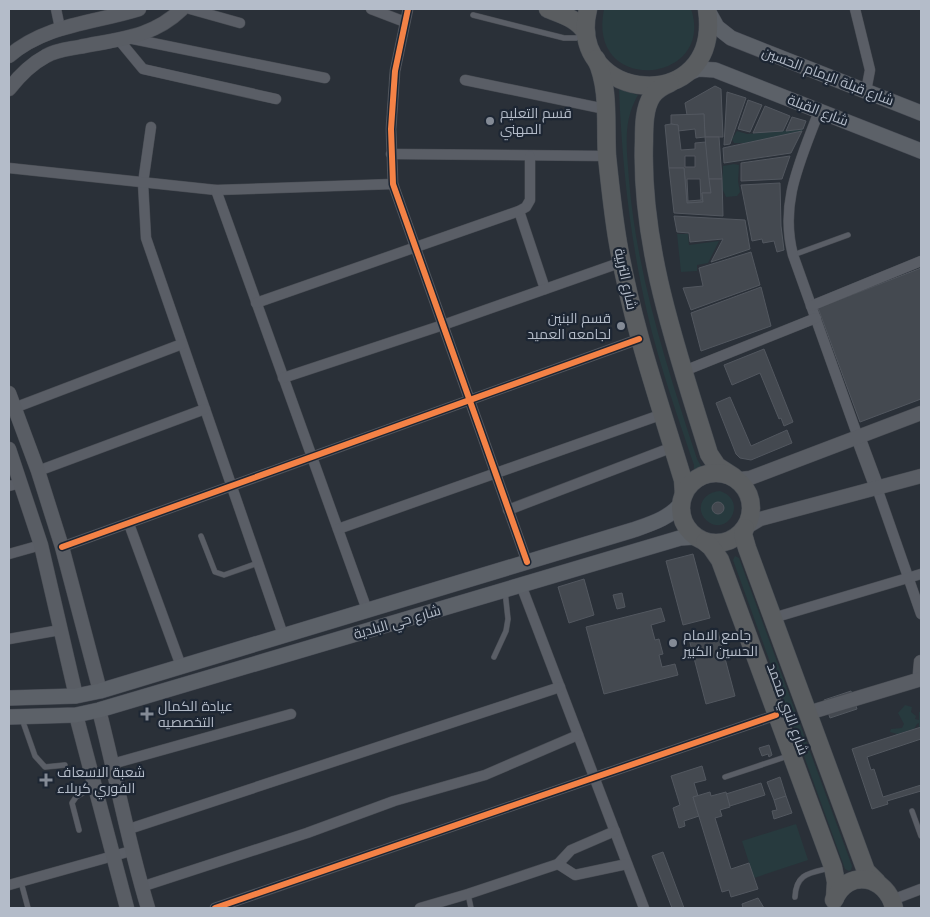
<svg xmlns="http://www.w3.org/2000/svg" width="930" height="917" font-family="Mulish,Cairo,sans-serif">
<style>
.green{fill:#273a3e}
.building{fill:#444950;stroke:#52575f;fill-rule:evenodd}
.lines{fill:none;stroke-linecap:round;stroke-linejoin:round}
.lane-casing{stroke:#484c53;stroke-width:6}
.street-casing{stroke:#484c53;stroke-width:11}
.secondary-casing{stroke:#484c53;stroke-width:15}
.primary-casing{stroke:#484c55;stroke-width:16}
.highway-casing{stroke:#474c53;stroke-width:19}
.lane{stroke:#5a5e66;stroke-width:5}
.street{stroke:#5a5e66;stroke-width:10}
.secondary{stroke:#595d64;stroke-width:14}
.primary{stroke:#5c6168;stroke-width:15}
.highway{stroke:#5a5d60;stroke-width:18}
.cycleway-casing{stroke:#1d2633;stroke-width:9}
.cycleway{stroke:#f48246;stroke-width:6}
.poi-dot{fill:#848b96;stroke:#1d2633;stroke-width:2}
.labels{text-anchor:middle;stroke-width:4.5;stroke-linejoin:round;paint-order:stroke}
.street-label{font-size:14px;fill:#b4bcc9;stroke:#1d2633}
.poi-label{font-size:14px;fill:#b4bcc9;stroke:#1d2633;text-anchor:start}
</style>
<rect width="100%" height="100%" fill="#2a3038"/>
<g class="green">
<path d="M604 9H691C716 84 586 97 604 9Z"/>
<path d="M619 89 638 95C622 122 627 150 629 180 637 276 667 367 697 459L702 468 694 472V465C677 415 659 364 647 312 630 239 622 164 619 89Z"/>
<path d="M803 129 802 131 746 143H734L732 139 737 131 747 134Z"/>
<path d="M734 164 739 165 738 181 740 192 737 196 726 197 722 188 723 166Z"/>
<path d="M677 234H688L689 245 719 241 708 263 697 265V271L681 272Z"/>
<path d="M720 491C747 500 730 534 710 523 705 520 702 516 701 511 699 499 709 492 720 491Z"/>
<path d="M735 556 739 558 852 866 851 870 849 871 845 869 733 560Z"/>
<path d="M905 705 912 707 911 712 916 716 915 719 919 720V712H921V727H919V723L917 724 914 729 898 734 890 732 891 729 902 728 904 724 898 713Z"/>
<path d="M796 824 808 860 754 878 742 841Z"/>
</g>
<g class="building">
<path d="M715 86 721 89 723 137H705L704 114 687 115 685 103Z"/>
<path d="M727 92 746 98 730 144 724 145Z"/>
<path d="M748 100 762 105 750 132 738 129Z"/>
<path d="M765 106 790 116 783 131 753 133Z"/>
<path d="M704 114 705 137 696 138 695 129 678 131V125L671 124V115Z"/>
<path d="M792 117 806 121 803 129 786 131Z"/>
<path d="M671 124 678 125 681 150 695 149V143L706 142 711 193H702L703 202 687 203 684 168H669L665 125ZM685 156H695V167H685ZM687 179H700L701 200 688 201Z"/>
<path d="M802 131 791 153 724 163 723 148Z"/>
<path d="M705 137H719L722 179H709Z"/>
<path d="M790 156 782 179 741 181V163Z"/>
<path d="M669 168H684L687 203 703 202 702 193H711L709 179H722L723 216 674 213Z"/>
<path d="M780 183 781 226 784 250 777 252 774 241 763 243 762 239 752 241 741 185Z"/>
<path d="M674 216 745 220 750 249 711 262 723 239 690 242 689 233 677 232Z"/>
<path d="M751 252 760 285 691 310 683 288 703 286 699 268Z"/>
<path d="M921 268V399L860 422 818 308Z"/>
<path d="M761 287 771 326 701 351 691 313Z"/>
<path d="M764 349 793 422 784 426 781 418 779 419 760 373 732 385 724 365Z"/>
<path d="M730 397 751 446 787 430 792 443 751 460 740 458 736 454 716 403Z"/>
<circle cx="718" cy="508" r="6"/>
<path d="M693 554 710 618 683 625 666 561Z"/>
<path d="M584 579 594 615 569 623 558 587Z"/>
<path d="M622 593 625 607 617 609 613 595Z"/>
<path d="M661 608 665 621 651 625 655 640 659 639 663 654 659 655 662 667 675 664 678 675 604 694 586 627Z"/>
<path d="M718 632 735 696 706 704 689 639Z"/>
<path d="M851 691 857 709 830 718 824 700Z"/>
<path d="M921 727V739L867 757 871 770 874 769 883 797 921 785V791L887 801 888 804 872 809 852 749Z"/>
<path d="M769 745 772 755 769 757 768 754 762 756 759 748Z"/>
<path d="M702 766 706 780 694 783 698 796 693 797 699 816 684 821 685 826 679 828 673 808 680 805 671 776Z"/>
<path d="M780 777 786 796 774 800 767 782Z"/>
<path d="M761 783 765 795 730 806 726 794Z"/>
<path d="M710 792 711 796 726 792 730 807 720 810 722 816 715 818 731 869 749 863 758 889 731 897 729 890 722 892 693 797Z"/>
<path d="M786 796 792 813 774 819 772 811 777 810 774 800Z"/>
<path d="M663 852 684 908H672L652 856Z"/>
<path d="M758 898 764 908H743L742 904Z"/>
</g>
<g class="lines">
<g class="lane-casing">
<g id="lane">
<path d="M473 15 564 38H576L583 35"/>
<path d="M793 255 848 235"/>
<path d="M201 536 215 572 224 575 258 563"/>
<path d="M494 657 506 631 508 619 505 591"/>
<path d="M22 719 35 756 45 767 65 765"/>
<path d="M725 777 788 756"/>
<path d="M912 811 921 836"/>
<path d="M79 830 72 803 76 797 93 787"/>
<path d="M21 882 28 908"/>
<path d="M468 894 471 908"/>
<path d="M795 897C796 873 810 873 830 868"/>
</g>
</g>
<g class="street-casing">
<g id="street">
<path d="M56 9 60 28"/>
<path d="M190 9 240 23"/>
<path d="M371 9 405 22"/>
<path d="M408 9 395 71 391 129 393 184 527 562"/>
<path d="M855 9 870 70 866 91"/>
<path d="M128 38 325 78"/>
<path d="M119 40 143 69 276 99"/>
<path d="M465 80 605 109"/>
<path d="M819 111C801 160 779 202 793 255L858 437"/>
<path d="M151 127 143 183 146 238 283 635"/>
<path d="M391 154 607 156"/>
<path d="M9 168 216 190 393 184"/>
<path d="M216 190 367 610"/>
<path d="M519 211 545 289"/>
<path d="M256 303 519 211 526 207 530 200V156"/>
<path d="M811 306 921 261"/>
<path d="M684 371 816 318"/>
<path d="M283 378 443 325 622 262"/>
<path d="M14 408 182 344"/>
<path d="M38 471 205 409"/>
<path d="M9 486 21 483"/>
<path d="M877 488 921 614"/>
<path d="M508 510 673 447"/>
<path d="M129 524 181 666"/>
<path d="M338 529 663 414"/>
<path d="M62 547 639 339"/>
<path d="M9 554 41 545"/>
<path d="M521 585 644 908"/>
<path d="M773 618 921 574"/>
<path d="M9 639 60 630"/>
<path d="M112 764 291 714"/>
<path d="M126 830 560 687"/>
<path d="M558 864 571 850 615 831"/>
<path d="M9 885 131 851"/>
<path d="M141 887 307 833 394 801 485 775 578 735"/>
<path d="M892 900 921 889"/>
<path d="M215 908 776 715"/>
<path d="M420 908 468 894 558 864 575 875 627 864"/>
</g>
</g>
<g class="secondary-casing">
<g id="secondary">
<path d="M9 56C46 24 95 23 139 9"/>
<path d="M9 89C20 75 31 64 46 56 56 50 69 49 79 47 118 39 152 38 182 9"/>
<path d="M9 393 38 471 62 547 100 691"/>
<path d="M858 437 877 488"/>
<path d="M9 449 41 545 76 696"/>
<path d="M734 477 741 479 750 478 921 413"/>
<path d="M745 528 760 519 921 476"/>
<path d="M921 662 920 673 921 677"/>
<path d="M99 710C116 776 128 843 148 908"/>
<path d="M808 713 921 679"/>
<path d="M76 715 127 908"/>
</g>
</g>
<g class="primary-casing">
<g id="primary">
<path d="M707 9 717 27 731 38 921 113"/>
<path d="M686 74 698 69 715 70 921 151"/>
<path d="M9 698 76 696 100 691 633 530C650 524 671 518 682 502"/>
<path d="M9 717 76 715 99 710 680 538 696 537"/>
</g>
</g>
<g class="highway-casing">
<g id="highway">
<path d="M548 9C563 15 578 19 586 33"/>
<path d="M588 9C565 103 723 119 707 9"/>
<path d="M596 59C610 88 605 125 607 156 610 185 613 214 618 243 632 324 659 401 683 480L684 494"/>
<path d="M670 83C663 86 656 90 652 96 644 108 644 127 644 141 640 248 678 353 709 454L717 466 734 477"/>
<circle cx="716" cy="508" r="35"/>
<path d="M745 528 743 534 747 548 866 871 877 882"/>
<path d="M705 542 711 547 720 560 833 867 836 882 835 898"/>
<path d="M834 900C848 867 887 876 894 908"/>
</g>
</g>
<use href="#lane" class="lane"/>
<use href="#street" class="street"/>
<use href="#secondary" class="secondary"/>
<use href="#primary" class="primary"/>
<use href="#highway" class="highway"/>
<g class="cycleway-casing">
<g id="cycleway">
<path d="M408 9 395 71 391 129 393 184 527 562"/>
<path d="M62 547 639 339"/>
<path d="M215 908 776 715"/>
</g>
</g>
<use href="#cycleway" class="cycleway"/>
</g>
<g class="poi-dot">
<circle cx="490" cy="121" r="5"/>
<circle cx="621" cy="326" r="5"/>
<circle cx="673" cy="643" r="5"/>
<path d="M144.5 706.5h5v5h5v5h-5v5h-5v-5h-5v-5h5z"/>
<path d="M43.5 772.5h5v5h5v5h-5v5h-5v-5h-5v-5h5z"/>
</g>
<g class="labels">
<g class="street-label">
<text transform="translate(828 76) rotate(21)" y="5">شارع قبلة الإمام الحسين</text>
<text transform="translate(818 110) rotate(21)" y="5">شارع القبلة</text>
<text transform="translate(626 279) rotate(78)" y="5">شارع التربية</text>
<text transform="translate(397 622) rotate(-16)" y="5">شارع حي البلدية</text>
<text transform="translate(788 709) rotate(70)" y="5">شارع النبي محمد</text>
</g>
<g class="poi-label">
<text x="500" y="118">قسم التعليم<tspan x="500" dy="16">المهني</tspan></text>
<text x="611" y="323" text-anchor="end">قسم البنين<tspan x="611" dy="16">لجامعه العميد</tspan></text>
<text x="683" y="640">جامع الامام<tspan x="683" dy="16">الحسين الكبير</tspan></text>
<text x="158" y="711">عيادة الكمال<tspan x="158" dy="16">التخصصيه</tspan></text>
<text x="57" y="777">شعبة الاسعاف<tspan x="57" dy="16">الفوري كربلاء</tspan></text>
</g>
</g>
<rect width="930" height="917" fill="none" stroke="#b4bcc9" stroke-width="20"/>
</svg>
